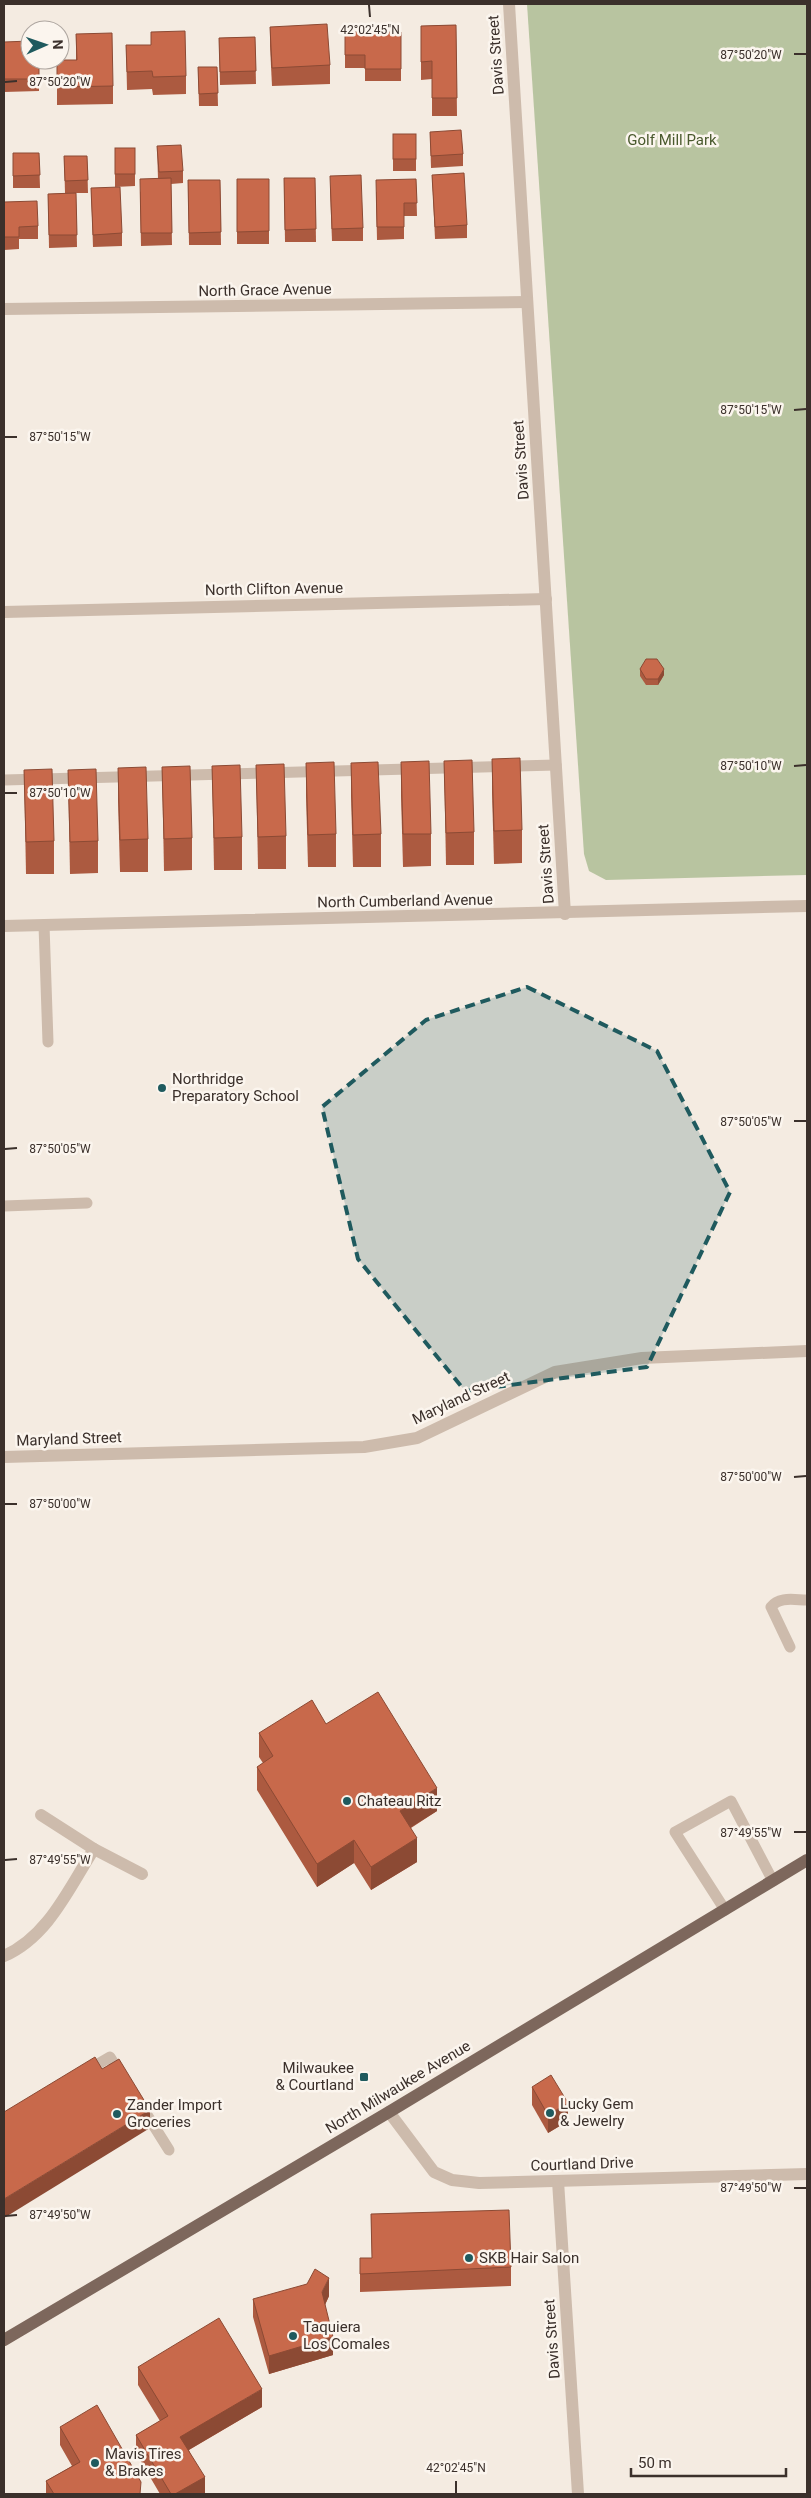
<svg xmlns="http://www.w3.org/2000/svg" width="811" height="2498" font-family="Roboto,sans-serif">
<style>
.green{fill:#b8c4a0}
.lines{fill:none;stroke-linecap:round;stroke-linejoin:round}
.lane{stroke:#cdbbac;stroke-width:11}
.street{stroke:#cdbbac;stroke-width:12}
.primary{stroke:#7d675c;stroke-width:12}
.wall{fill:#ac5a40}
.shaded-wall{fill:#8c4a34}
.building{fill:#c8694b;stroke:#8c4a34}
.marked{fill:#1f5a5e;fill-opacity:0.2;stroke:#1f5a5e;stroke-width:4;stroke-dasharray:10 6;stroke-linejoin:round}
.ticks{fill:none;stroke:#3b302b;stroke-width:2}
.poi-dot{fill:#1f5a5e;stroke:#fbf5ee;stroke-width:2}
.labels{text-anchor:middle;stroke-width:5;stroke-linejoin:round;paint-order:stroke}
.street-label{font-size:15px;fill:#3b302b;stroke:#fbf5ee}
.park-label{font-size:15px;fill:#4a5a2e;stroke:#fbf5ee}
.poi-label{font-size:15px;fill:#3b302b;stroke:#fbf5ee;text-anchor:start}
.ticks-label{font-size:12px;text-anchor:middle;fill:#3b302b;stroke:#fbf5ee;stroke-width:5;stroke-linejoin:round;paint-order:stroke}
</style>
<rect width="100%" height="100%" fill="#f4ebe1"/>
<path class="green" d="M527 4H807V875L606 880 589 871 584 854Z"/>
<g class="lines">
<g class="lane">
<path d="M4 780 556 765"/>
<path d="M44 925 48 1042"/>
<path d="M4 1206 87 1203"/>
<path d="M790 1647 771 1607C779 1596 795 1600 807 1600"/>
<path d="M725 1910 675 1832 731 1801 773 1881"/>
<path d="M86 2071 110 2057 121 2075"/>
<path d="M142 2107 169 2150"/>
</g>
<g class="street">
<path d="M509 4 565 914"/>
<path d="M4 309 527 302"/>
<path d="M4 612 546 599"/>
<path d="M4 926 807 906"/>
<path d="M4 1457 364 1447 417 1438 555 1372 642 1358 807 1351"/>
<path d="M41 1815 94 1849 142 1874"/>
<path d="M4 1956C48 1937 69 1888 94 1849"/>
<path d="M389 2112 434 2172 452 2180 479 2183 807 2174"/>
<path d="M558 2181 578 2494"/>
</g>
<path class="primary" d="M4 2340 389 2112 807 1860"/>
</g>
<g class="wall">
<path d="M456 25 457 116H432V79L421 80V26Z"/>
<path d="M270 27 330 65V84L272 86 270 46Z"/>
<path d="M345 32H401V81H365V68H345Z"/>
<path d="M76 34 113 86V104L57 105V60H76Z"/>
<path d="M255 37 256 84 220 85 219 38Z"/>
<path d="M4 42 39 60V91L4 92Z"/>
<path d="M126 45 186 76V94L153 95 152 89 127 90Z"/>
<path d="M198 67H217L218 106H199Z"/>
<path d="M430 132 463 154V166L431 168Z"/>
<rect x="393" y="134" width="23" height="37"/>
<path d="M157 146 183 171V183L171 184 172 245 141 246 140 192 158 179Z"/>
<path d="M115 148H135V186L115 187Z"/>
<path d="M13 153H39L40 188H13Z"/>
<path d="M64 156H87L88 193H65Z"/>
<path d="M432 175 467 225V238L435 239Z"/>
<path d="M284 178H315L316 242H285Z"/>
<rect x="237" y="179" width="32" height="65"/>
<path d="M416 179 417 216H404V239L377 240 376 192Z"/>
<path d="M188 180H220L221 245H189Z"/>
<path d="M91 188 122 233V246L93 247Z"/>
<path d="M330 189 363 228V241H332Z"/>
<path d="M76 193 77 247 49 248 48 194Z"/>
<path d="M4 202 38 226V239H19V249L4 250Z"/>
<path d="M640 669 664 675 658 685H646L640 676Z"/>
<path d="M492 759 522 830V863L494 864 492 792Z"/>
<path d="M444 761 474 832V865H446Z"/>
<path d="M401 762 431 834V866L403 867 401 795Z"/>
<path d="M306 763 336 834V867H308L306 795Z"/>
<path d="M351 763 381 834V867H353L351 795Z"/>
<path d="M256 765 286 836V869H258Z"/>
<path d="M212 766 242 837V870H214Z"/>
<path d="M162 767 192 838V870L164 871Z"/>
<path d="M118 768 148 839V872H120L118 800Z"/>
<path d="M24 770 54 841V874H26Z"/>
<path d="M68 770 98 841V873L70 874Z"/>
<path d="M326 1724 437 1811 411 1828 417 1862 371 1890 354 1863 317 1887 257 1790V1767L263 1763 259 1757V1733Z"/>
<path d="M532 2087 568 2121 548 2133 532 2105Z"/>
<path d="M371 2214 511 2267V2286L360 2292V2258H372Z"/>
<path d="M329 2296 325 2305 333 2355 269 2374 253 2317V2299Z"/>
<path d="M138 2367 262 2407 189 2450 205 2494H160L136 2453V2435L160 2421 138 2385Z"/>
<path d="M60 2427 141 2494H46V2481L72 2466 60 2445Z"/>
</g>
<g class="shaded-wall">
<path d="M664 669V675L658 685V679Z"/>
<path d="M437 1788V1811L400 1834V1811Z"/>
<path d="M417 1838V1862L371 1890V1867Z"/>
<path d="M354 1840V1863L317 1887V1864Z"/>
<path d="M568 2103V2121L548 2133V2115Z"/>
<path d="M150 2110V2128L4 2218V2199Z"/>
<path d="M329 2278V2296L322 2311V2292Z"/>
<path d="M333 2337V2355L269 2374V2356Z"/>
<path d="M262 2389V2407L180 2455V2437Z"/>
<path d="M205 2477V2494H175Z"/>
</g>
<g class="building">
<path d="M327 24 330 65 272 68 270 27Z"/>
<path d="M456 25 457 98H432V61L421 62V26Z"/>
<path d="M185 31 186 76 153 77 152 71 127 72 126 45H151V32Z"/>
<path d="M345 32H401V69H365V55H345Z"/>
<path d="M112 33 113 86 57 87V60H77L76 34Z"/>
<path d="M255 37 256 71 220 72 219 38Z"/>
<path d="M30 41V60H39V79H4V42Z"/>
<path d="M198 67H217L218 93 199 94Z"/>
<path d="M461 130 463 154 431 156 430 132Z"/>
<rect x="393" y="134" width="23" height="25"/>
<path d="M181 145 183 171 159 172 157 146Z"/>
<rect x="115" y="148" width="20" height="26"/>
<path d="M13 153H39L40 175 13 176Z"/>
<path d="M64 156H87L88 180 65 181Z"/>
<path d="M464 173 467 225 435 227 432 175Z"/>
<path d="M361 175 363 228 332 229 330 176Z"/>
<path d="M171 178 172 233H141L140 179Z"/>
<path d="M284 178H315L316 229 285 230Z"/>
<path d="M237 179H269V231L237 232Z"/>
<path d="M416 179 417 203H404V227H377L376 180Z"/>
<path d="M188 180H220L221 232 189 233Z"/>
<path d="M120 187 122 233 93 235 91 188Z"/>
<path d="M76 193 77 235H49L48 194Z"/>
<path d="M37 201 38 226 19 227V237H4V202Z"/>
<path d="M646 659H657L664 669 658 679H646L640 669Z"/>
<path d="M520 758 522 830 494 831 492 759Z"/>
<path d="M472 760 474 832 446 833 444 761Z"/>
<path d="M429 761 431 834H403L401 762Z"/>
<path d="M334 762 336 834 308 835 306 763Z"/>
<path d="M378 762 381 834 353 835 351 763Z"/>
<path d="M284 764 286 836 258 837 256 765Z"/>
<path d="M240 765 242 837 214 838 212 766Z"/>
<path d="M190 766 192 838 164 839 162 767Z"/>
<path d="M146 767 148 839 120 840 118 768Z"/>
<path d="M52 769 54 841 26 842 24 770Z"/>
<path d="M96 769 98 841 70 842 68 770Z"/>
<path d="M378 1692 437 1788 400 1811 417 1838 371 1867 354 1840 317 1864 257 1767 273 1756 259 1733 312 1700 326 1724Z"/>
<path d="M95 2057 102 2069 119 2059 150 2110 4 2199V2112Z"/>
<path d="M551 2075 568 2103 548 2115 532 2087Z"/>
<path d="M509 2210 511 2267 360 2274V2258H372L371 2214Z"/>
<path d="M315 2269 329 2278 322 2292 333 2337 269 2356 253 2299 307 2284Z"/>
<path d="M219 2318 262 2389 180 2437 205 2477 175 2494H171L136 2435 168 2416 138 2367Z"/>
<path d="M97 2405 141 2482 140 2494H54L46 2481 80 2462 60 2427Z"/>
</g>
<path class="marked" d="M527 987 657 1051 730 1192 647 1367 465 1391 358 1259 322 1107 426 1020Z"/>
<path class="ticks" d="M369 5 370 17M794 54H806M5 82 17 81M794 410 806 409M5 437H17M794 766 806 765M5 793H17M794 1121H806M5 1149 17 1148M794 1477 806 1476M5 1504H17M794 1832H806M5 1860 17 1859M794 2188H806M5 2216 17 2215M456 2481V2493"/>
<g class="poi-dot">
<circle cx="162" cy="1088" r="5"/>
<circle cx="347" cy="1801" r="5"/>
<rect x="359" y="2072" width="10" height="10" rx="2.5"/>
<circle cx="550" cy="2113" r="5"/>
<circle cx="117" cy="2114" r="5"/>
<circle cx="469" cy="2258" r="5"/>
<circle cx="293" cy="2336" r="5"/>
<circle cx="95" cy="2463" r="5"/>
</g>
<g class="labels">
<g class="street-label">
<text transform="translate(496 55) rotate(-94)" y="5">Davis Street</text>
<text transform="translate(265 290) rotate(-1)" y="5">North Grace Avenue</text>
<text transform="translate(521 460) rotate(-94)" y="5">Davis Street</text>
<text transform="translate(274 589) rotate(-1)" y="5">North Clifton Avenue</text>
<text transform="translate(546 864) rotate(-94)" y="5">Davis Street</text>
<text transform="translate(405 901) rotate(-1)" y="5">North Cumberland Avenue</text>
<text transform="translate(461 1398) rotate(-25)" y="5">Maryland Street</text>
<text transform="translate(69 1439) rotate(-2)" y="5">Maryland Street</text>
<text transform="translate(398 2087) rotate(-31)" y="5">North Milwaukee Avenue</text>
<text transform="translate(582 2164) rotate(-2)" y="5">Courtland Drive</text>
<text transform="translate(552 2339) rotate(-94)" y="5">Davis Street</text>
</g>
<g class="park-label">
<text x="672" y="145">Golf Mill Park</text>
</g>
<g class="poi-label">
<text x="172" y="1084">Northridge<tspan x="172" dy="17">Preparatory School</tspan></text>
<text x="357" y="1806">Chateau Ritz</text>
<text x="354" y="2073" text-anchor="end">Milwaukee<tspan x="354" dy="17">&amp; Courtland</tspan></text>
<text x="560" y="2109">Lucky Gem<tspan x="560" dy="17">&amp; Jewelry</tspan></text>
<text x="127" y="2110">Zander Import<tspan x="127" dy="17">Groceries</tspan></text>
<text x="479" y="2263">SKB Hair Salon</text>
<text x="303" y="2332">Taquiera<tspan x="303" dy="17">Los Comales</tspan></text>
<text x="105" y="2459">Mavis Tires<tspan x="105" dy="17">&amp; Brakes</tspan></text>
</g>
</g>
<g class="ticks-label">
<text x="370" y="34">42°02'45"N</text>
<text x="751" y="59">87°50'20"W</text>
<text x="60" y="86">87°50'20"W</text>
<text x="751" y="414">87°50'15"W</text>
<text x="60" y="441">87°50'15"W</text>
<text x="751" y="770">87°50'10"W</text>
<text x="60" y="797">87°50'10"W</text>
<text x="751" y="1126">87°50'05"W</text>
<text x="60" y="1153">87°50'05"W</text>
<text x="751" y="1481">87°50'00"W</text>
<text x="60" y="1508">87°50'00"W</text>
<text x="751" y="1837">87°49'55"W</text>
<text x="60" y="1864">87°49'55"W</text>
<text x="751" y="2192">87°49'50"W</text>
<text x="60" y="2219">87°49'50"W</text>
<text x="456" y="2472">42°02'45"N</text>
</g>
<rect width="811" height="2498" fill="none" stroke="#3b302b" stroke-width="10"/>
<g transform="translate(45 45) rotate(88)"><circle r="24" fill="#fbf5ee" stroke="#aea6a0"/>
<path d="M0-4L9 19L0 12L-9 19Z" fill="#1f5a5e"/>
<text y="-8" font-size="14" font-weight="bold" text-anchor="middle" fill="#3b302b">N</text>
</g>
<path d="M631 2468v8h155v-8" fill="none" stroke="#3b302b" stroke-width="2.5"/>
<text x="638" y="2468" font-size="15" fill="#3b302b" stroke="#fbf5ee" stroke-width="4" paint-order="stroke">50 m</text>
</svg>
